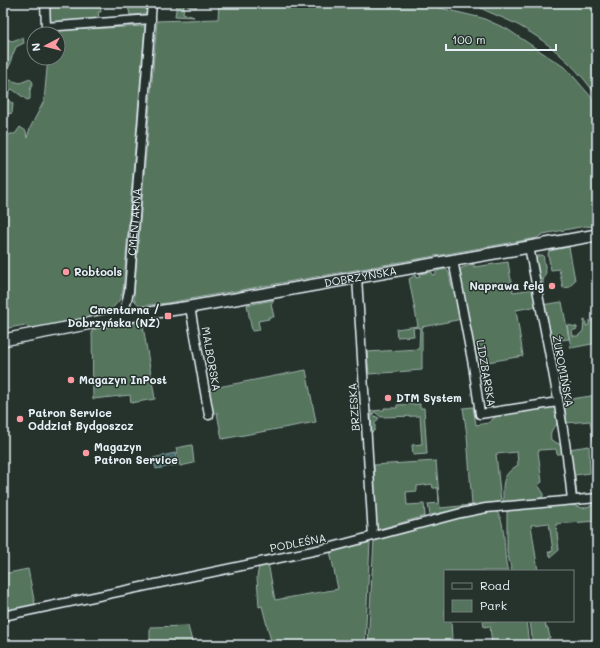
<svg xmlns="http://www.w3.org/2000/svg" width="600" height="648" font-family="Mali,sans-serif">
<style>
.green{fill:#54745d;stroke:#9eb2aa}
.water{fill:#496d6d;stroke:#89a2a5}
.lines{fill:none;stroke-linecap:round;stroke-linejoin:round}
.minor-casing{stroke:#e8f1f8;stroke-width:11}
.tertiary-casing{stroke:#e8f1f8;stroke-width:14}
.minor{stroke:#26332d;stroke-width:8}
.tertiary{stroke:#26332d;stroke-width:11}
.poi-dot{fill:#ff9aa2;stroke:#26332d;stroke-width:1.5}
.labels{text-anchor:middle;stroke-width:3;stroke-linejoin:round;paint-order:stroke}
.street-label{font-size:11px;fill:#e8f1f8;stroke:#26332d}
.poi-label{font-size:11px;font-weight:bold;fill:#e8f1f8;stroke:#26332d;text-anchor:start}
</style>
<rect width="100%" height="100%" fill="#26332d"/>
<filter id="ink" filterUnits="userSpaceOnUse"><feTurbulence type="fractalNoise" baseFrequency=".025" numOctaves="2"/><feDisplacementMap in="SourceGraphic" scale="8" xChannelSelector="R" yChannelSelector="G"/><feConvolveMatrix kernelMatrix="1 2 1 2 8 2 1 2 1" color-interpolation-filters="sRGB"/></filter>
<g filter="url(#ink)">
<g class="green">
<path d="M49 3H100L101 12H98L99 19 50 22Z"/>
<path d="M138 3H147V14L130 15 128 6 138 5Z"/>
<path d="M177 3H197L196 8 184 5 183 13 194 17 175 16Z"/>
<path d="M219 3H435L440 8 482 18 507 29 567 69 592 98 597 106V227L585 226 543 234 537 238 167 303 140 306 134 300V295L157 21 218 19Z"/>
<path d="M525 3H597V97C578 67 545 39 514 23 502 17 489 13 477 6Z"/>
<path d="M145 26 123 291 119 301 107 314 30 329 25 325 3 329V142L10 134H15L20 127 26 131 27 138 30 128 44 101 48 58H58V34H48V31Z"/>
<path d="M23 37 24 43 16 47 11 59V63L8 68 3 70V39L4 38 12 41Z"/>
<path d="M3 78 20 83 30 79 33 82 30 90V99L27 100 12 89 9 92 8 100 13 104 12 113 3 115Z"/>
<path d="M569 247 575 280 570 287 563 288 559 269 551 270 548 254 549 251Z"/>
<path d="M543 255 546 272 543 281V290H539L533 257Z"/>
<path d="M508 262 513 292 535 289 538 306 516 310 523 356 476 364 460 272 461 268 474 264V267Z"/>
<path d="M446 269 449 273 452 288H454L462 319 422 327V370L369 374 367 352 419 349 420 327 413 328 414 336 397 337 396 329 418 326 409 279 415 275 416 278 420 277 419 274 432 272V275L436 274V271Z"/>
<path d="M274 300 271 304 274 317H268L269 319 258 321 260 330 252 331 247 305Z"/>
<path d="M562 302 569 339 561 340 562 349 558 350 555 356 554 351 549 348 541 305Z"/>
<path d="M584 320 586 321V326L589 325V321L596 320 597 343 571 348 567 325 577 327V329L572 331 573 336H578L583 331Z"/>
<path d="M122 323H148L149 325 143 326 155 399 131 403 130 395 93 399 92 329Z"/>
<path d="M306 370 316 422 222 439 217 413 211 414 208 389Z"/>
<path d="M597 395V458H596L590 421 567 423 564 403 565 400Z"/>
<path d="M420 404V408H424L427 454 413 455 412 445 422 444 420 416 381 417 375 412 372 415 379 418 375 423V430L372 432 371 411 384 410V408H397V405Z"/>
<path d="M555 405 557 425C551 430 550 431 551 440L563 446V454H557L556 449 539 450 538 452 542 482 538 485 544 494 541 499 503 502C503 484 501 475 518 465L517 452 496 454 501 501 430 515 428 504 439 503 438 488H433L432 484 417 486V491L406 492 407 505 424 504 425 516 376 530 374 465 436 461 440 508 472 505 467 435 463 408 473 407 476 425 488 423 499 414Z"/>
<path d="M192 445 194 463 180 466 176 448Z"/>
<path d="M589 446 590 473 575 475 577 496H575L569 449Z"/>
<path d="M569 504 583 508 597 504V521L556 524 559 550 551 557 548 552 553 551 549 523 531 525 538 571H512L507 552V511Z"/>
<path d="M494 510C508 517 502 555 508 571H445V621H451L452 640H410V645H368L374 540 470 514Z"/>
<path d="M370 542 365 645H272L262 606 259 607 257 577 259 566 268 563 275 600 338 589 330 551Z"/>
<path d="M28 569 35 605 3 612V574Z"/>
<path d="M483 621H526L529 645H492L490 626 484 627Z"/>
<path d="M530 621H545L546 628H548L550 638H547L548 645H533Z"/>
<path d="M188 626 193 645H150V627Z"/>
</g>
<path class="water" d="M175 453 177 465 156 469 153 458Z"/>
<g class="lines">
<g class="minor-casing">
<g id="minor">
<path d="M45 3 46 27 151 19"/>
<path d="M529 246C544 331 564 414 572 500"/>
<path d="M453 260 473 365 480 414 558 402"/>
<path d="M357 277 373 536"/>
<path d="M190 307 209 415"/>
<path id="s1" d="M123 317 129 291 152 3"/>
<path d="M3 616 332 547 461 513 486 508 597 498"/>
</g>
</g>
<g class="tertiary-casing">
<g id="tertiary">
<path id="s2" d="M3 340 123 317 190 307 597 235"/>
</g>
</g>
<use href="#minor" class="minor"/>
<use href="#tertiary" class="tertiary"/>
</g>
</g>
<g class="poi-dot">
<circle cx="66" cy="272" r="4"/>
<circle cx="552" cy="286" r="4"/>
<rect x="164" y="312" width="8" height="8" rx="2"/>
<circle cx="71" cy="380" r="4"/>
<circle cx="388" cy="398" r="4"/>
<circle cx="20" cy="419" r="4"/>
<circle cx="86" cy="453" r="4"/>
</g>
<g class="labels">
<g class="street-label">
<text dy="4" stroke="none"><textPath href="#s1" startOffset="96">CMENTARNA</textPath></text>
<text dy="4" stroke="none"><textPath href="#s2" startOffset="363">DOBRZYŃSKA</textPath></text>
<text transform="translate(211 359) rotate(80)" y="4">MALBORSKA</text>
<text transform="translate(563 371) rotate(79)" y="4">ŻUROMIŃSKA</text>
<text transform="translate(486 373) rotate(80)" y="4">LIDZBARSKA</text>
<text transform="translate(354 407) rotate(-94)" y="4">BRZESKA</text>
<text transform="translate(298 543) rotate(-11)" y="4">PODLEŚNA</text>
</g>
<g class="poi-label">
<text x="74" y="276">Robtools</text>
<text x="544" y="290" text-anchor="end">Naprawa felg</text>
<text x="160" y="314" text-anchor="end">Cmentarna /<tspan x="160" dy="13">Dobrzyńska (NŻ)</tspan></text>
<text x="79" y="384">Magazyn InPost</text>
<text x="396" y="402">DTM System</text>
<text x="28" y="417">Patron Service<tspan x="28" dy="13">Oddział Bydgoszcz</tspan></text>
<text x="94" y="451">Magazyn<tspan x="94" dy="13">Patron Service</tspan></text>
</g>
</g>
<rect width="600" height="648" fill="none" stroke="#26332d" stroke-width="16"/>
<rect x="8" y="8" width="584" height="632" fill="none" stroke="#e8f1f8" stroke-width="1.5" filter="url(#ink)"/>
<rect x="444" y="570" width="130" height="52" fill="#26332d" stroke="#747f7e"/>
<rect x="452" y="583" width="20" height="6" fill="#26332d" stroke="#747f7e"/>
<text x="480" y="590" font-size="12" fill="#e8f1f8">Road</text>
<rect x="452" y="600" width="20" height="12" fill="#54745d" stroke="#747f7e"/>
<text x="480" y="610" font-size="12" fill="#e8f1f8">Park</text>
<g transform="translate(46 46) rotate(263)"><circle r="19" fill="#26332d" stroke="#747f7e"/>
<path d="M0-3L7 15L0 10L-7 15Z" fill="#ff9aa2"/>
<text y="-6" font-size="11" font-weight="bold" text-anchor="middle" fill="#e8f1f8">N</text>
</g>
<path d="M446 44v6h110v-6" fill="none" stroke="#e8f1f8" stroke-width="2"/>
<text x="452" y="44" font-size="12" fill="#e8f1f8" stroke="#26332d" stroke-width="3" paint-order="stroke">100 m</text>
</svg>
